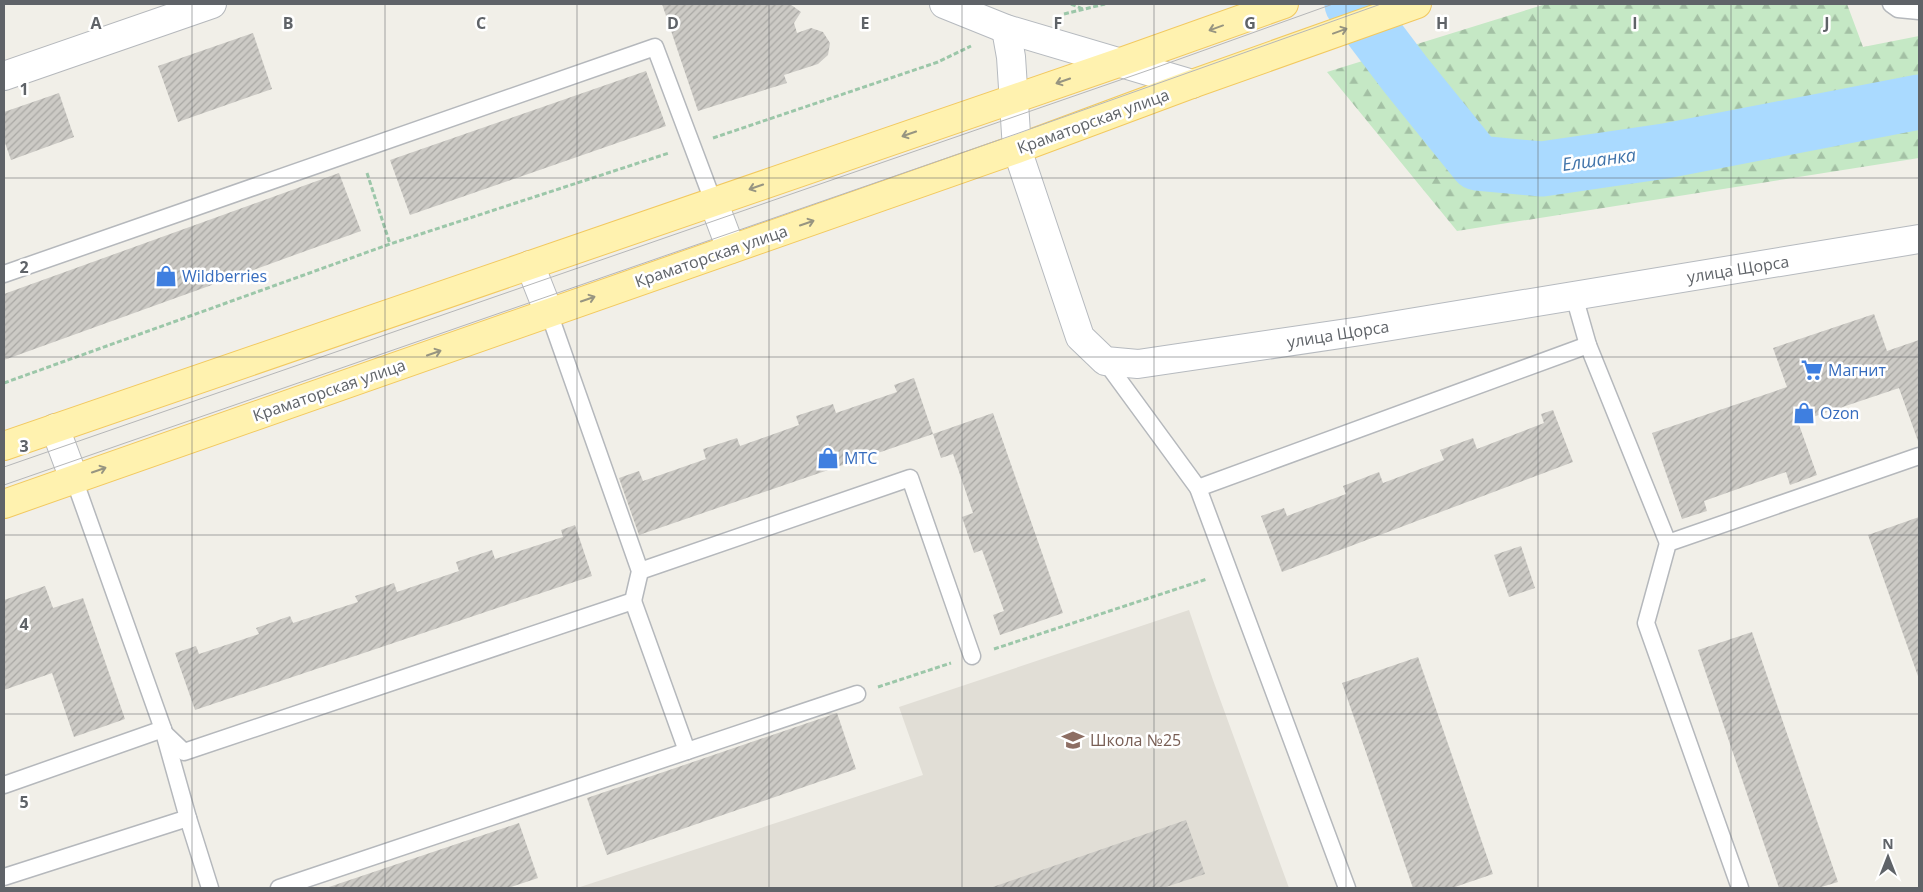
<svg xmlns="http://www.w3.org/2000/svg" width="1923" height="892" font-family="'Open Sans',sans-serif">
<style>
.education{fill:#e1ded6}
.forest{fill:url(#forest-firs)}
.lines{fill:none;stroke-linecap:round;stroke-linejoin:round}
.river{stroke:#aadaff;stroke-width:55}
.building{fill:url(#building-hatch)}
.lane-casing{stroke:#b5b8bc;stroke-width:19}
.street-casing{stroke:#b5b8bc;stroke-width:30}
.secondary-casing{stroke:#b6babf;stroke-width:30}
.primary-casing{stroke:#f2c960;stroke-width:30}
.path{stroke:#9cc7a9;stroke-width:3;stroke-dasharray:5 2.5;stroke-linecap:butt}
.lane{stroke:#fff;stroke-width:16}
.street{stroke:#fff;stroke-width:28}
.secondary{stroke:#fff;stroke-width:28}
.primary{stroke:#fff2af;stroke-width:28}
.tram{stroke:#b6b7b8;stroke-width:1}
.oneway{stroke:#979581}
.grid{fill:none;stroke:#5f6368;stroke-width:1;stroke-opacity:0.55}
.labels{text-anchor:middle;stroke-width:5;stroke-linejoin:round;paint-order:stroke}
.street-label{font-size:16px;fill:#5f6368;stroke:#fff}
.shop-label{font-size:16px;fill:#366cbe;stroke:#fff;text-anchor:start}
.education-label{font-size:16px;fill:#785e54;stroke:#fff;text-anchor:start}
.water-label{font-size:18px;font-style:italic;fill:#4174aa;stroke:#fff}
.grid-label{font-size:16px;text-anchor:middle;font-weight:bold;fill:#5f6368;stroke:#fff;stroke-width:5;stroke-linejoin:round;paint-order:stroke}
</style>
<defs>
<pattern id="forest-firs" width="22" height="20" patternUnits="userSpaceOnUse" patternTransform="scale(1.25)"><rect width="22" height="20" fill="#c5e8c5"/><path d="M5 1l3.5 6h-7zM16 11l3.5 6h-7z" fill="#a3c0a4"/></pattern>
<pattern id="building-hatch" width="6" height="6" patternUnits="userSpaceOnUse" patternTransform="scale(1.25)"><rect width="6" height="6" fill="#cccac5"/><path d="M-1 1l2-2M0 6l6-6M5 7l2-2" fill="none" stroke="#a9a8a4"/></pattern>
</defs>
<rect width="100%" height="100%" fill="#f1efe8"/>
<path class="education" d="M1189 610 1213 680 1289 888H577L923 775 899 707Z"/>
<path class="forest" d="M1546 4H1847L1863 47 1919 36V158L1457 231 1327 72Z"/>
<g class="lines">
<path class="river" d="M1352 4 1405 74 1477 163 1542 169 1665 151 1919 102"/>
</g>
<g class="building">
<path d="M662 4H790L801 12 794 23 797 33 811 28 823 32 830 43 828 55 818 64 784 75 787 83 698 111Z"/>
<path d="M253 33 272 89 178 122 158 66Z"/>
<path d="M646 71 666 126 410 215 390 160Z"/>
<path d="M59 93 74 137 11 160 4 140V112Z"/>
<path d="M339 173 361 231 4 360V294Z"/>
<path d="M1874 314 1887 351 1919 340V441H1918L1899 388 1798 422 1817 475 1790 485 1786 472 1704 501 1707 511 1682 519 1652 433 1787 387 1773 348Z"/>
<path d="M914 378 933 434 639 535 619 478 639 471 643 481 706 459 703 449 737 438 740 446 799 425 796 416 833 404 836 413 897 392 894 385Z"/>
<path d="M1553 410 1573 462 1282 572 1261 516 1284 508 1287 516 1346 494 1343 486 1379 472 1383 483 1444 460 1440 450 1473 438 1477 449 1544 423 1541 414Z"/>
<path d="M993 413 1063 613 1000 635 993 615 1004 611 982 550 974 553 962 517 973 513 953 454 941 458 933 434Z"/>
<path d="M1919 517V679L1868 535Z"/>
<path d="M575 525 592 576 195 710 175 653 196 646 199 654 259 634 256 628 290 616 293 623 358 602 355 596 394 583 397 592 459 571 456 562 492 550 495 559 563 537 561 530Z"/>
<path d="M1521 546 1535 588 1509 597 1494 555Z"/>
<path d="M45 586 53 608 83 598 125 719 74 737 52 673 4 690V600Z"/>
<path d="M1752 632 1838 882 1818 888H1779L1698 650Z"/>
<path d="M1418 657 1493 874 1452 888H1413L1342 683Z"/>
<path d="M837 713 856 769 607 855 587 798Z"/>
<path d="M1186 820 1205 874 1163 888H990Z"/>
<path d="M519 823 538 878 508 888H326Z"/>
</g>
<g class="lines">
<g class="lane-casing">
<g id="lane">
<path d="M1891 4 1898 9 1919 11"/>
<path d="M4 274 655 47 713 201"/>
<path d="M1574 296 1588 345 1668 543"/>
<path d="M1105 361 1198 488 1347 888"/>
<path d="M1198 488 1588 345"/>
<path d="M640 571 910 478 972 656"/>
<path d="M633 601 687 751"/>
<path d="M164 733 184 752 633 601 640 571 549 313"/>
<path d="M4 785 163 729"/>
<path d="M188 818 210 888"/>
<path d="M4 877 188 818 163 729 74 479"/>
<path d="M279 888 857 694"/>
<path d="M1740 888 1646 623 1668 543 1919 456"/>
</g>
</g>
<g class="street-casing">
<g id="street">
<path d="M4 76 212 4"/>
<path d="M713 201 731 249"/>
<path d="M530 265 549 313"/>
<path d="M55 428 74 479"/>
</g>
</g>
<g class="secondary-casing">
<g id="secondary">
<path d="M944 4 1006 29 1192 84"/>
<path d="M1006 29 1011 57 1017 149 1080 337 1105 361 1138 364 1361 331 1919 239"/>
</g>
</g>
<g class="primary-casing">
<g id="primary">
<path d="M4 446 1121 62 1284 4"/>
<path d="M4 504 1017 149 1192 84 1417 4"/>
</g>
</g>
<g class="path">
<path d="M1071 4 1083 9"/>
<path d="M1064 14 1105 4"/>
<path d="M713 138 938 62 971 46"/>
<path d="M367 173 390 244"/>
<path d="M4 383 390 244 669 153"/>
<path d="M994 649 1207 579"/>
<path d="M878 687 951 663"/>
</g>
<use href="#lane" class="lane"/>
<use href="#street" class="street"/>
<use href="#secondary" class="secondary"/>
<use href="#primary" class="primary"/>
<g class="tram">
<path d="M4 467 1149 70 1333 4"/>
<path d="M4 485 1016 134 1381 4"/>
</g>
</g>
<defs><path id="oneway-shaft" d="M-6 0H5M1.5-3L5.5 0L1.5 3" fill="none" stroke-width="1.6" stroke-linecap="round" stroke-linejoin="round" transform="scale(1.25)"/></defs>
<g class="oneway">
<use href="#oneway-shaft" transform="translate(1216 28) rotate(160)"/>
<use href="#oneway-shaft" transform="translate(1340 31) rotate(-20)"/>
<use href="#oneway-shaft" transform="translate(1063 81) rotate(161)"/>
<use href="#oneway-shaft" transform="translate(909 134) rotate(161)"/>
<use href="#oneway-shaft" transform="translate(756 187) rotate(161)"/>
<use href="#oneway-shaft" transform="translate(807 223) rotate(-19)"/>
<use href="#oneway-shaft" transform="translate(588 299) rotate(-19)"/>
<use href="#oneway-shaft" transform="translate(434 353) rotate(-19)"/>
<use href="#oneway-shaft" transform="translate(99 470) rotate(-19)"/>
</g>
<path class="grid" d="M192 4V888M385 4V888M577 4V888M769 4V888M962 4V888M1154 4V888M1346 4V888M1538 4V888M1731 4V888M4 178H1919M4 357H1919M4 535H1919M4 714H1919"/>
<defs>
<g id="shop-bare" transform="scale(1.725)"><path d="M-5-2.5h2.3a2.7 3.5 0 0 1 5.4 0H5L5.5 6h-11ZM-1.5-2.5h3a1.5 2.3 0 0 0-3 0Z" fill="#3f7fe0" stroke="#fff" stroke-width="2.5" paint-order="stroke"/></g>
<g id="supermarket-bare" transform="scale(1.725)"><path d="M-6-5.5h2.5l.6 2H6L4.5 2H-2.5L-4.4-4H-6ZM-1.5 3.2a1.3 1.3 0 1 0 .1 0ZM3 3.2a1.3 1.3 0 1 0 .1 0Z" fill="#3f7fe0" stroke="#fff" stroke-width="2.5" paint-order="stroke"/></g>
<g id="school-bare" transform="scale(1.725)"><path d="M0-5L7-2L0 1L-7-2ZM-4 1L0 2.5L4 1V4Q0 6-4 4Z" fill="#8d6e63" stroke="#fff" stroke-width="2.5" paint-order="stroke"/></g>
</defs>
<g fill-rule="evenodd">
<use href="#shop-bare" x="166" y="276"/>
<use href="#supermarket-bare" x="1812" y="370"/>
<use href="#shop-bare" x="1804" y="413"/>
<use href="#shop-bare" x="828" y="458"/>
<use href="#school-bare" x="1073" y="740"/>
</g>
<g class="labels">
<g class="street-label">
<text transform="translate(1093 121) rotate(-20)" y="6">Краматорская улица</text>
<text transform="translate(711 256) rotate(-19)" y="6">Краматорская улица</text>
<text transform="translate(1738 269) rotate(-9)" y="6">улица Щорса</text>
<text transform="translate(1338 334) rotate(-9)" y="6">улица Щорса</text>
<text transform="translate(329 390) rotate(-19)" y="6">Краматорская улица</text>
</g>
<g class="shop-label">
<text x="182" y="282">Wildberries</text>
<text x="1828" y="376">Магнит</text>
<text x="1820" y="419">Ozon</text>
<text x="844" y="464">МТС</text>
</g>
<g class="education-label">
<text x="1090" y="746">Школа №25</text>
</g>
<g class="water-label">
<text transform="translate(1599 160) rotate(-8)" y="6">Елшанка</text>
</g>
</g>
<g class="grid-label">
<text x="96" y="29">A</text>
<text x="288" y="29">B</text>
<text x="481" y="29">C</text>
<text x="673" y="29">D</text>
<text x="865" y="29">E</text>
<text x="1058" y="29">F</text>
<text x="1250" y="29">G</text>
<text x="1442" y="29">H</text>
<text x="1635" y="29">I</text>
<text x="1827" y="29">J</text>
<text x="24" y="95">1</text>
<text x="24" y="273">2</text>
<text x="24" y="452">3</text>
<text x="24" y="630">4</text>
<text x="24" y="808">5</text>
</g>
<rect width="1923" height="892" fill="none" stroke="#5f6368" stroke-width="10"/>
<g transform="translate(1888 857)" stroke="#ffffff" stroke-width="4" paint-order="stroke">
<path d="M0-4L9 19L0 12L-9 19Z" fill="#5f6368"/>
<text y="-8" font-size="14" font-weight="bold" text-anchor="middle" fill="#5f6368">N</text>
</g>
</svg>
